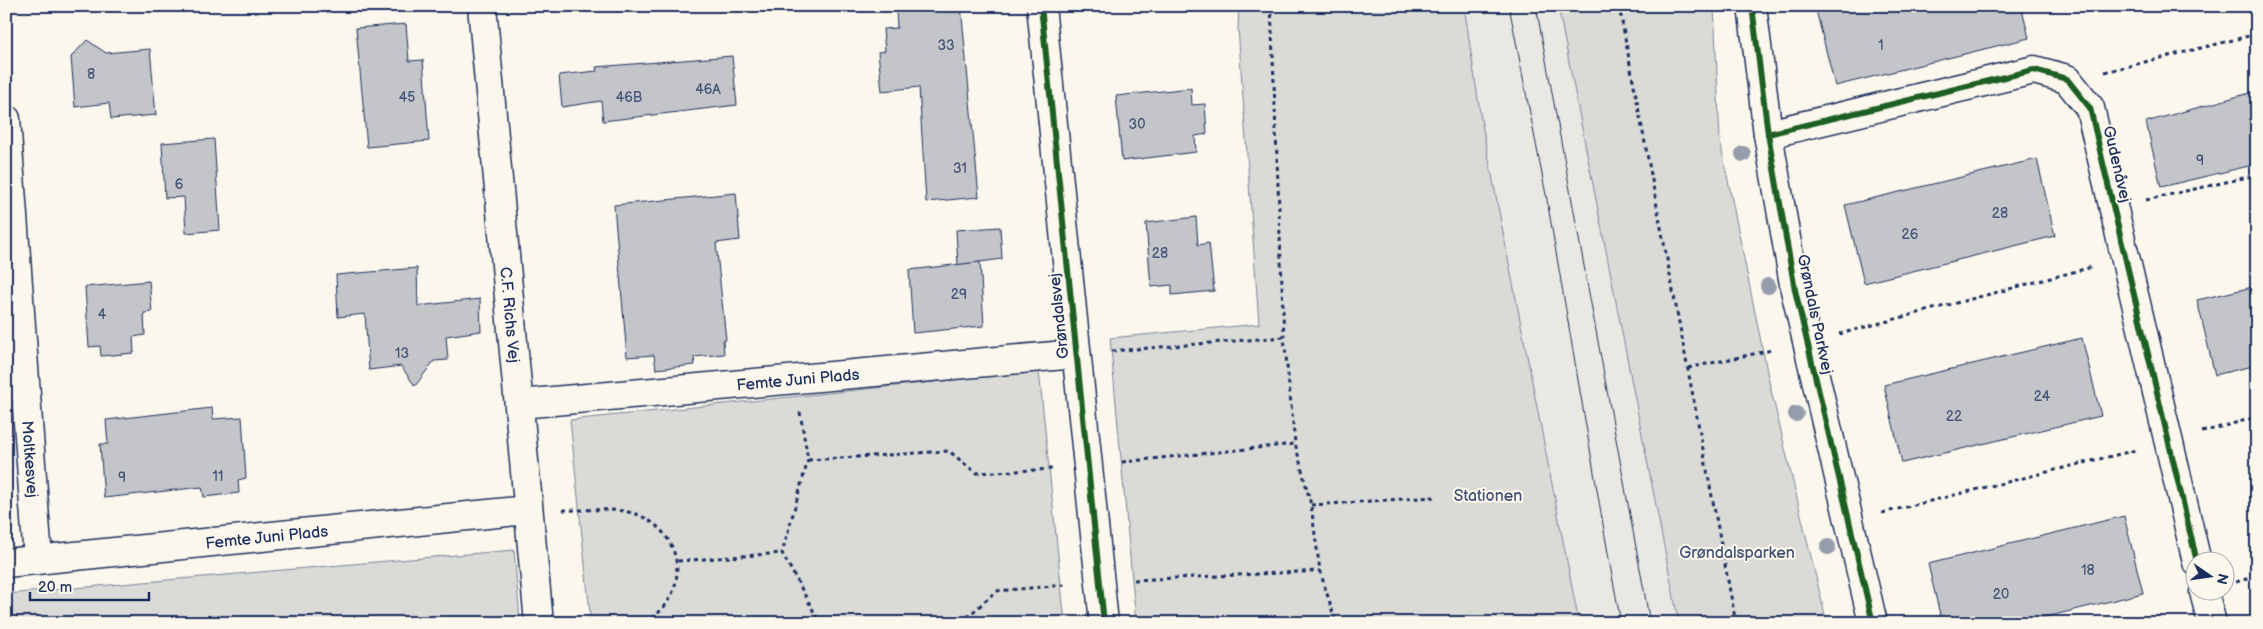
<svg xmlns="http://www.w3.org/2000/svg" width="2263" height="629" font-family="'Balsamiq Sans',sans-serif">
<style>
.built{fill:#eae8e2}
.green{fill:#dadad7;stroke:#7a849a}
.building{fill:#c3c5c9;stroke:#1b2f5e}
.lines{fill:none;stroke-linecap:round;stroke-linejoin:round}
.minor-casing{stroke:#1b2f5e;stroke-width:31}
.path{stroke:#1b2f5e;stroke-width:3;stroke-dasharray:4 4;stroke-linecap:butt}
.minor{stroke:#fbf7ec;stroke-width:28}
.tram{stroke:#1b2f5e;stroke-width:1}
.cycleway-casing{stroke:#fbf7ec;stroke-width:9}
.cycleway{stroke:#1b5e20;stroke-width:6}
.tree{fill:#959cab}
.labels{text-anchor:middle;stroke-width:4;stroke-linejoin:round;paint-order:stroke}
.number-label{font-size:14px;fill:#455479}
.street-label{font-size:16px;fill:#1b2f5e;stroke:#fbf7ec}
.park-label{font-size:16px;fill:#415176;stroke:#fbf7ec}
</style>
<rect width="100%" height="100%" fill="#fbf7ec"/>
<filter id="ink" filterUnits="userSpaceOnUse"><feTurbulence type="fractalNoise" baseFrequency=".02" numOctaves="2"/><feDisplacementMap in="SourceGraphic" scale="10" xChannelSelector="R" yChannelSelector="G"/><feConvolveMatrix kernelMatrix="1 2 1 2 8 2 1 2 1" color-interpolation-filters="sRGB"/></filter>
<g filter="url(#ink)">
<path class="built" d="M1462 6H1558L1679 623H1579L1481 119Z"/>
<g class="green">
<path d="M1239 6H1464L1481 119 1579 623H1136L1110 338 1259 324 1238 28Z"/>
<path d="M1558 6H1714L1720 141 1770 386 1827 623H1679Z"/>
<path d="M1039 371 1065 623H591L570 420Z"/>
<path d="M514 550 520 620 486 623H6V594Z"/>
</g>
<g class="building">
<path d="M912 6H961L979 197 926 202 919 87 882 91 878 52 885 51 883 29 897 28 896 8Z"/>
<path d="M1815 6H2021L2029 38 1835 86Z"/>
<path d="M406 24 409 61 423 60 429 141 367 147 356 28Z"/>
<path d="M87 40 106 53 150 49 156 115 111 119 109 103 75 107 71 57Z"/>
<path d="M732 56 737 105 603 121 601 101 562 107 559 75 597 71 596 67Z"/>
<path d="M1191 88 1192 105 1205 104 1207 134 1195 136 1196 152 1122 161 1116 96Z"/>
<path d="M2257 91V164L2161 187 2146 122Z"/>
<path d="M214 139 220 230 186 233 184 197 165 198 162 143Z"/>
<path d="M2037 159 2055 236 1864 283 1845 205Z"/>
<path d="M736 193 740 240 716 243 726 340H723L724 354 694 357 695 365 656 369 654 355 627 357 614 205Z"/>
<path d="M1196 217 1198 245 1209 243 1214 291 1172 295V285L1151 287 1146 223Z"/>
<path d="M1000 227 1002 259 958 265 956 230Z"/>
<path d="M980 262 984 326 913 333 909 270Z"/>
<path d="M417 268 418 306 480 299 481 331 446 336 448 360 434 361 415 386 401 366 369 370 365 314 338 317 336 275Z"/>
<path d="M149 281 152 312 144 313 145 335 133 337 134 353 101 356 100 346 89 347 85 287Z"/>
<path d="M2257 286V365L2215 375 2197 300Z"/>
<path d="M2082 338 2101 416 1902 463 1884 385Z"/>
<path d="M212 408 213 419 242 417 246 478 238 480 239 493 204 497 202 487 104 498 100 444H108L106 420Z"/>
<path d="M2124 516 2143 593 2022 623H1942L1928 564Z"/>
</g>
<g class="lines">
<g class="minor-casing">
<g id="minor">
<path id="s1" d="M482 6 539 623"/>
<path d="M1041 6 1104 623"/>
<path d="M1752 6 1768 134 1795 290 1873 623"/>
<path id="s2" d="M6 119 38 560"/>
<path d="M1768 134 2034 70 2067 79 2090 108 2197 562"/>
<path id="s3" d="M520 404 1076 354"/>
<path id="s4" d="M6 563 527 510"/>
<path d="M2204 592 2212 623"/>
</g>
</g>
<g class="path">
<path d="M1271 6 1284 337 1295 443 1311 505 1320 571 1336 623"/>
<path d="M1619 6 1736 623"/>
<path d="M2105 72 2257 34"/>
<path d="M2146 200 2257 175"/>
<path d="M1839 334 2092 267"/>
<path d="M1112 351 1284 337"/>
<path d="M1688 368 1772 350"/>
<path d="M800 412 808 460 782 553 820 623"/>
<path d="M2202 432 2257 417"/>
<path d="M808 460 949 451 976 473 1054 469"/>
<path d="M1122 462 1295 444"/>
<path d="M1311 505 1434 497"/>
<path d="M563 510C586 511 623 506 643 517 688 539 689 604 641 623"/>
<path d="M1882 513 2136 450"/>
<path d="M678 561 782 553"/>
<path d="M1134 580 1320 571"/>
<path d="M2236 582 2257 576"/>
<path d="M961 623 996 591 1065 585"/>
</g>
<use href="#minor" class="minor"/>
<g class="tram">
<path d="M1509 6 1547 200 1610 565 1621 623"/>
<path d="M1536 6 1650 623"/>
</g>
<g class="cycleway-casing">
<g id="cycleway">
<path d="M1041 6 1104 623"/>
<path d="M1752 6 1768 134 1795 290 1873 623"/>
<path d="M1768 134 2034 70 2067 79 2090 108 2197 562"/>
</g>
</g>
<use href="#cycleway" class="cycleway"/>
</g>
<g class="tree">
<circle cx="1743" cy="154" r="8"/>
<circle cx="1768" cy="286" r="8"/>
<circle cx="1796" cy="414" r="8"/>
<circle cx="1828" cy="547" r="8"/>
</g>
</g>
<g class="labels">
<g class="number-label">
<text x="946" y="50">33</text>
<text x="1881" y="50">1</text>
<text x="91" y="79">8</text>
<text x="708" y="94">46A</text>
<text x="407" y="102">45</text>
<text x="629" y="102">46B</text>
<text x="1137" y="129">30</text>
<text x="2200" y="165">9</text>
<text x="960" y="173">31</text>
<text x="179" y="189">6</text>
<text x="2000" y="218">28</text>
<text x="1910" y="239">26</text>
<text x="1160" y="258">28</text>
<text x="959" y="299">29</text>
<text x="102" y="319">4</text>
<text x="402" y="358">13</text>
<text x="2042" y="401">24</text>
<text x="1954" y="421">22</text>
<text x="218" y="481">11</text>
<text x="122" y="482">9</text>
<text x="2088" y="575">18</text>
<text x="2001" y="599">20</text>
</g>
<g class="street-label">
<text transform="translate(2118 164) rotate(77)" y="6">Gudenåvej</text>
<text dy="6" stroke="none"><textPath href="#s1" startOffset="310">C.F. Richs Vej</textPath></text>
<text transform="translate(1816 314) rotate(78)" y="6">Grøndals Parkvej</text>
<text transform="translate(1058 316) rotate(-96)" y="6">Grøndalsvej</text>
<text dy="6" stroke="none"><textPath href="#s3" startOffset="279">Femte Juni Plads</textPath></text>
<text dy="6" stroke="none"><textPath href="#s2" startOffset="341">Moltkesvej</textPath></text>
<text dy="6" stroke="none"><textPath href="#s4" startOffset="262">Femte Juni Plads</textPath></text>
</g>
<g class="park-label">
<text x="1488" y="501">Stationen</text>
<text x="1737" y="558">Grøndalsparken</text>
</g>
</g>
<rect width="2263" height="629" fill="none" stroke="#fbf7ec" stroke-width="25"/>
<rect x="12" y="12" width="2238" height="604" fill="none" stroke="#1b2f5e" stroke-width="2" filter="url(#ink)"/>
<g transform="translate(2210 576) rotate(103)"><circle r="24" fill="#fbf7ec" stroke="#a1a7b3"/>
<path d="M0-4L9 19L0 12L-9 19Z" fill="#1b2f5e"/>
<text y="-8" font-size="14" font-weight="bold" text-anchor="middle" fill="#1b2f5e">N</text>
</g>
<path d="M30 592v8h119v-8" fill="none" stroke="#1b2f5e" stroke-width="2.5"/>
<text x="38" y="592" font-size="15" fill="#1b2f5e" stroke="#fbf7ec" stroke-width="4" paint-order="stroke">20 m</text>
</svg>
